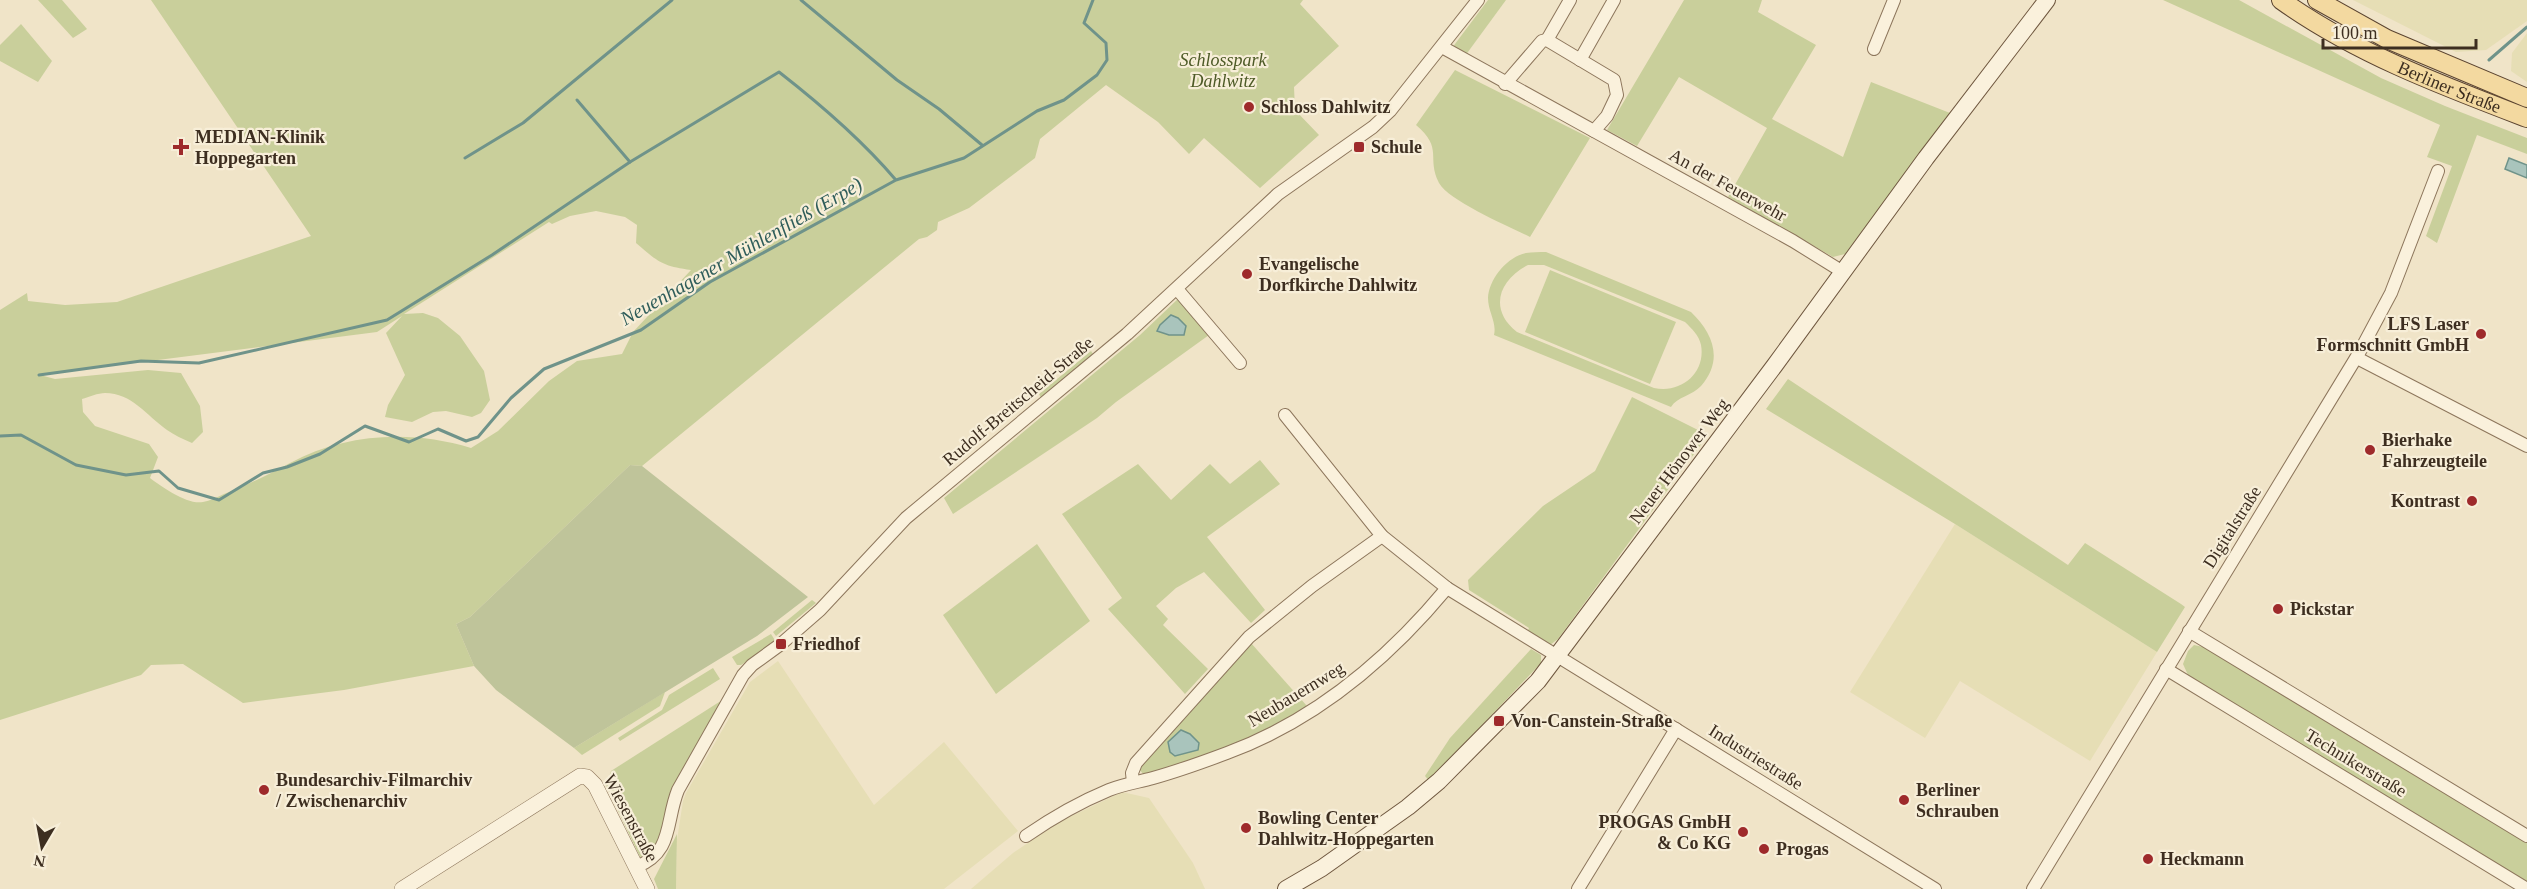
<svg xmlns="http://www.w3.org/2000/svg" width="2527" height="889" font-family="'Times New Roman',serif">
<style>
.farmland{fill:#e6deb5}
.green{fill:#c9cf9b;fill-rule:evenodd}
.cemetery{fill:#bfc49a}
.water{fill:#a9c4bc;stroke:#6f938a;stroke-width:1.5}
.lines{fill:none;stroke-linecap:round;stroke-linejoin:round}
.stream{stroke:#6f938a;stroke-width:3}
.minor-casing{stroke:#8d765c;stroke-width:14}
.tertiary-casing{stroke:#8d765c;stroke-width:16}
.secondary-casing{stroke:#6f573f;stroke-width:18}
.primary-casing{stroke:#5b4430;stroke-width:20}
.minor{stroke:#faf1dc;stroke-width:12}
.tertiary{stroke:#faf1dc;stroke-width:15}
.secondary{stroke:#faf1dc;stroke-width:16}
.primary{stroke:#f3d9a0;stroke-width:18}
.poi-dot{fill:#9e2a2b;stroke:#f7eed8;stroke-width:2}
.labels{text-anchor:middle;stroke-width:4.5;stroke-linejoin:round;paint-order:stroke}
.park-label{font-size:18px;font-style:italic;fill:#4d5a26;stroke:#f7eed8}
.street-label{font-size:18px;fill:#3d2e20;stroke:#f7eed8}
.poi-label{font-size:18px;font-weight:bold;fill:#3d2e20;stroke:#f7eed8;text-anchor:start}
.water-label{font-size:20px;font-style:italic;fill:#2f5d5a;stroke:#f7eed8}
</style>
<rect width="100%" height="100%" fill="#f0e4c8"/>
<g class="farmland">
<path d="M2353 0H2527V21L2486 50 2456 52Z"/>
<path d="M2527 33V82L2511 71 2512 53Z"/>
<path d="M1955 524 2157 652 2090 761 1960 681 1925 738 1850 692Z"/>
<path d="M778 661 874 805 944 742 1018 831 944 889H676L677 840 683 801 686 793 750 682Z"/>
<path d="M1122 792 1149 798 1193 863 1205 889H971L1013 853 1057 823Z"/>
</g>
<g class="green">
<path d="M38 0H62L87 29 73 38Z"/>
<path d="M151 0H1303L1300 4 1339 46 1294 87 1295 110 1319 135 1260 188 1204 138 1189 154 1158 122 1106 85 1040 139 1035 158 969 208 938 222 937 230 927 237 919 239 642 466 630 465 470 617 456 624 474 666 344 690 243 703 183 664 151 665 141 675 0 720V310L27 293 28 301 65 305 117 302 311 236ZM596 211 625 217 637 225 636 243C658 262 662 266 691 270L633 332 622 354 577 361 549 381 498 431 471 448C411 430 346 433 290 463 268 475 247 485 224 494 217 497 210 501 203 502 187 505 162 487 150 478L158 457 149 444 95 426 83 412 82 399C89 397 98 393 105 393 132 393 146 415 167 430 174 435 183 439 192 443L203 432 200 406 181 373 148 370 55 379 40 375 377 332 402 316 386 333 405 375 388 405 385 417 412 422 433 412 446 411 472 417 481 413 490 400 484 371 460 336 438 318 423 313 404 314 549 222 552 224 570 216Z"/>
<path d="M1488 0H1506L1465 56 1452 48Z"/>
<path d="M1684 0H1762L1758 12 1816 45 1772 119 1843 157 1871 82 1950 113 1845 254 1833 257 1728 197 1767 128 1679 77 1637 146 1607 130Z"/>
<path d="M2163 0H2239L2381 78 2445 106 2527 138V154L2477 135 2437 243 2426 236 2452 166 2427 157 2440 125Z"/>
<path d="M21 24 52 61 38 82 0 61V45Z"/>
<path d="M1455 70 1590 138 1530 237C1510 227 1449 201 1439 183 1426 157 1444 149 1416 125Z"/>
<path d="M1546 252 1691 312C1713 333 1724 360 1701 386 1693 395 1677 397 1671 407L1494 335C1497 322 1488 312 1488 298 1489 279 1507 257 1526 253 1532 252 1539 252 1546 252ZM1528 265H1544L1685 322C1692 329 1699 335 1701 345 1706 373 1681 394 1654 388L1517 332C1488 309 1499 280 1528 265Z"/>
<path d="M1550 270 1676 322 1650 384 1525 332Z"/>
<path d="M1180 297 1209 335 1116 402 1097 418 953 514 944 498 1140 335Z"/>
<path d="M1091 351 1093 354 1041 398 1039 394Z"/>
<path d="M1788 379 2068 565 2085 543 2181 604 2185 607 2157 652 1955 524 1766 409Z"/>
<path d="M1632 397 1708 435 1558 639 1550 645 1527 632 1529 628 1469 590 1468 580 1543 506 1595 471Z"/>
<path d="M1260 460 1280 484 1207 537 1265 610 1251 623 1204 572 1176 588 1156 606 1168 619 1163 625 1208 669 1185 694 1108 609 1122 598 1062 514 1138 464 1171 500 1210 464 1230 484Z"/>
<path d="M1037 544 1090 621 996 694 943 615Z"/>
<path d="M812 600 816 603 776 636 773 632Z"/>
<path d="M771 634 776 642 741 665H737L732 657Z"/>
<path d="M1251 643 1307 706 1262 733 1222 752 1144 775 1138 768Z"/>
<path d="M2194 645 2208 648 2527 841V882L2188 675 2183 664 2188 651Z"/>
<path d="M1531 649 1541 655V663L1429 781 1425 776 1450 738Z"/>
<path d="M713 668 720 679 620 741 618 738 662 710 669 695Z"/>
<path d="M665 692 660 706 582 755 574 748Z"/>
<path d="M727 697 650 855 640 857 606 785 611 771Z"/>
<path d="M677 834 676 889H658L654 879Z"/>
</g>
<path class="cemetery" d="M630 465 642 466 808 597 757 636 574 748 496 690 474 666 456 624 470 617Z"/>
<g class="water">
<path d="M2509 158 2527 165V178L2505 169Z"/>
<path d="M1171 315 1178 318 1186 326 1184 335H1169L1157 331 1160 325Z"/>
<path d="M1181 730 1190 734 1199 743 1198 750 1175 756 1170 752 1168 742Z"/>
</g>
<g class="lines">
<g class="stream">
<path d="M801 0 897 80 939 109 982 145"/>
<path d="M2489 60 2527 27"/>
<path d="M577 100 630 162"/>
<path d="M465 158 523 123 672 0"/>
<path d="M39 375 141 361 199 363 387 320 492 255 630 162 779 72C820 104 861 139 895 179"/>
<path d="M0 436 21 435 76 465 126 475 159 471 178 488 219 500 263 473 287 467 320 454 365 426 409 442 438 429 466 441 478 437 511 398 544 369 641 330 710 282 896 180 964 158 1037 111 1064 100 1097 75 1107 60 1106 43 1084 23 1093 0"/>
</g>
<g class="minor-casing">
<g id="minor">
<path d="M1547 40 1570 0"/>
<path d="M1442 47 1793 241 1843 272"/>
<path d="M1874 49 1894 0"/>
<path d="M1580 60 1614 0"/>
<path d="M1505 84 1542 41 1547 40 1614 80 1617 95 1607 116 1594 131"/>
<path d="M1177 289 1240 363"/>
<path d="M2357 358 2527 446"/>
<path d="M1285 415 1382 536 1447 588 1935 889"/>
<path d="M2189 631 2527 836"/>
<path d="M2166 669 2527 889"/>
<path d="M1133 782 1132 773 1136 763 1249 637 1312 586 1382 536"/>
<path d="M1026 836C1052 818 1080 802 1109 790 1124 784 1139 782 1153 778 1178 771 1203 762 1227 753 1314 721 1388 659 1447 588"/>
<path d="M636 867C674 852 665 822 678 790L743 675 752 665 781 644 820 610 906 518 1127 334 1278 194 1373 127 1390 111 1478 0"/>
<path d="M1578 889 1676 729"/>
<path d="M2033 889 2359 353 2391 293 2438 171"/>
</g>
</g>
<g class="tertiary-casing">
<path id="tertiary" d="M402 889 580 776 587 777 595 785 647 889"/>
</g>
<g class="secondary-casing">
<path id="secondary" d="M1286 889 1322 868 1408 807 1439 781 1538 681 1775 365 1926 158 2047 0"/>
</g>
<g class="primary-casing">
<g id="primary">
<path id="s1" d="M2281 0C2355 53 2443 86 2527 118"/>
<path d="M2317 0 2387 39 2527 98"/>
</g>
</g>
<use href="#minor" class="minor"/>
<use href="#tertiary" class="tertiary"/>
<use href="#secondary" class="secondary"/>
<use href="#primary" class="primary"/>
</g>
<g class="poi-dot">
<circle cx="1249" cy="107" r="6"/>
<path d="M178 138h6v6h6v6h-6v6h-6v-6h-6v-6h6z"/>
<rect x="1353" y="141" width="12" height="12" rx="3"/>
<circle cx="1247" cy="274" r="6"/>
<circle cx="2481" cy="334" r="6"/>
<circle cx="2370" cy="450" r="6"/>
<circle cx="2472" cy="501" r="6"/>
<circle cx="2278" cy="609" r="6"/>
<rect x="775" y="638" width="12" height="12" rx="3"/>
<rect x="1493" y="715" width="12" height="12" rx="3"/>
<circle cx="264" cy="790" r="6"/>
<circle cx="1904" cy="800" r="6"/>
<circle cx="1246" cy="828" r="6"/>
<circle cx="1743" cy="832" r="6"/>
<circle cx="1764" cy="849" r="6"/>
<circle cx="2148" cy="859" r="6"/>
</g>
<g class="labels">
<g class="park-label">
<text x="1223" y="66">Schlosspark<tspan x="1223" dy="21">Dahlwitz</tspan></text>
</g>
<g class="street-label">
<text dy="6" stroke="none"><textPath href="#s1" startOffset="190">Berliner Straße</textPath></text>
<text transform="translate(1728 185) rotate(29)" y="6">An der Feuerwehr</text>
<text transform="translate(1018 401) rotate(-40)" y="6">Rudolf-Breitscheid-Straße</text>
<text transform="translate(1679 461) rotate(-53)" y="6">Neuer Hönower Weg</text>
<text transform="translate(2232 527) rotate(-58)" y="6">Digitalstraße</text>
<text transform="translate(1296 694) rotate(-31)" y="6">Neubauernweg</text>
<text transform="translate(1756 757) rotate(32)" y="6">Industriestraße</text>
<text transform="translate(2356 763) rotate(31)" y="6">Technikerstraße</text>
<text transform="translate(631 818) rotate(62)" y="6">Wiesenstraße</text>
</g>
<g class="poi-label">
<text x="1261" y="113">Schloss Dahlwitz</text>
<text x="195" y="143">MEDIAN-Klinik<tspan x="195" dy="21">Hoppegarten</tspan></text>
<text x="1371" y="153">Schule</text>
<text x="1259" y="270">Evangelische<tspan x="1259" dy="21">Dorfkirche Dahlwitz</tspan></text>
<text x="2469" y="330" text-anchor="end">LFS Laser<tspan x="2469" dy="21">Formschnitt GmbH</tspan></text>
<text x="2382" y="446">Bierhake<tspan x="2382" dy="21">Fahrzeugteile</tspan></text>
<text x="2460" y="507" text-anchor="end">Kontrast</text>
<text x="2290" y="615">Pickstar</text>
<text x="793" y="650">Friedhof</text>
<text x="1511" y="727">Von-Canstein-Straße</text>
<text x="276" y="786">Bundesarchiv-Filmarchiv<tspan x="276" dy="21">/ Zwischenarchiv</tspan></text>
<text x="1916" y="796">Berliner<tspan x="1916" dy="21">Schrauben</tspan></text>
<text x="1258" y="824">Bowling Center<tspan x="1258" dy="21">Dahlwitz-Hoppegarten</tspan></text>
<text x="1731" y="828" text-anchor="end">PROGAS GmbH<tspan x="1731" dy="21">&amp; Co KG</tspan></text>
<text x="1776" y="855">Progas</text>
<text x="2160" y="865">Heckmann</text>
</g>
<g class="water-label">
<text transform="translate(741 251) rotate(-30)" y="7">Neuenhagener Mühlenfließ (Erpe)</text>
</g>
</g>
<g transform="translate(42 847) rotate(190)" stroke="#f7eed8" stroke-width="4.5" paint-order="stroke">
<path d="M0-4.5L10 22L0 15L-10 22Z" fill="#3d2e20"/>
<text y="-9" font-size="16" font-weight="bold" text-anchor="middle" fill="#3d2e20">N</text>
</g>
<path d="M2323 39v9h153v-9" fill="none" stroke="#3d2e20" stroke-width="3"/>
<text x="2332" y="39" font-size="18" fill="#3d2e20" stroke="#f7eed8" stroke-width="4.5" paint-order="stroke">100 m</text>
</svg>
